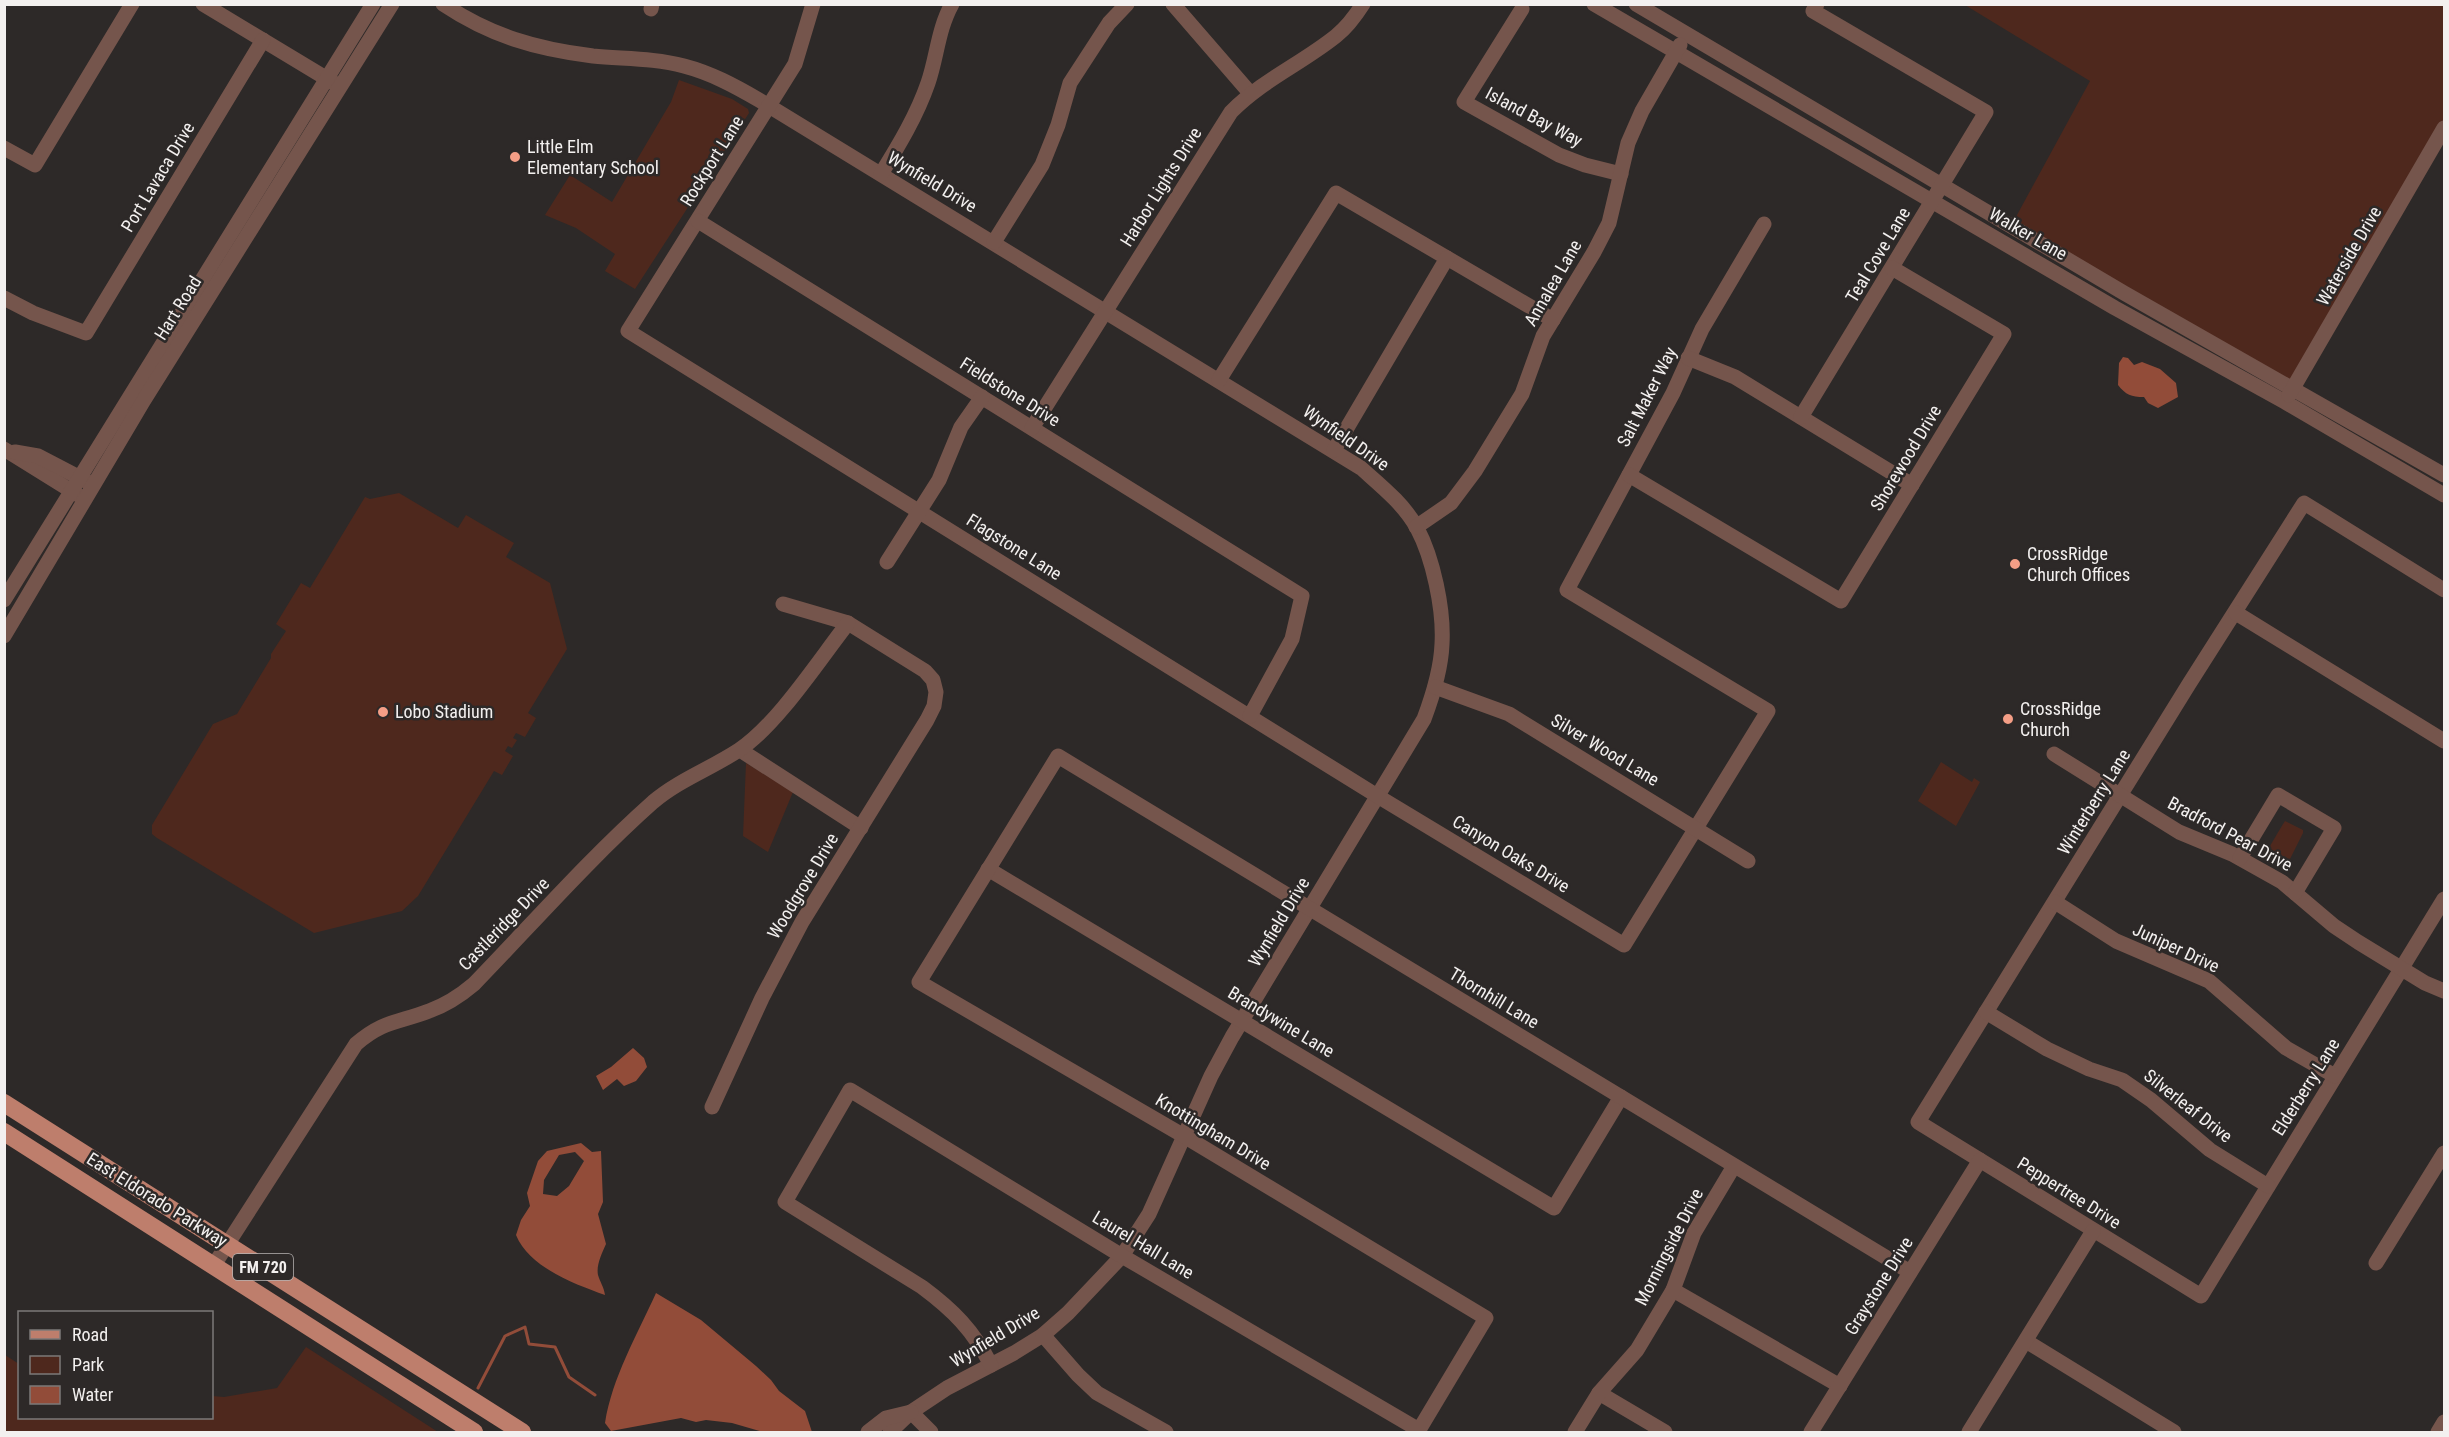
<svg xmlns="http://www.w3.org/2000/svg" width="2449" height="1437" font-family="'Roboto Condensed',sans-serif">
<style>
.green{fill:#4e281d}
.water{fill:#924c39;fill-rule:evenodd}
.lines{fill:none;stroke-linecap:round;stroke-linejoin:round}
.stream{stroke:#924c39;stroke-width:3}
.minor{stroke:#75554c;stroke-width:15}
.major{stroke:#be7e6c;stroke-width:18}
.poi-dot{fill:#f49e86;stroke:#2d2928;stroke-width:2}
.labels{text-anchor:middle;stroke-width:5;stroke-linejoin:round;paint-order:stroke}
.shield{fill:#2d2928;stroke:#b8b4b3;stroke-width:1.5}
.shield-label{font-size:16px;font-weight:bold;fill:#f3f0ef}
.street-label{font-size:18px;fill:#f3f0ef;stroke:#2d2928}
.poi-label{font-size:18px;fill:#f3f0ef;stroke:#2d2928;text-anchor:start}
</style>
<rect width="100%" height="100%" fill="#2d2928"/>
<g class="green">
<path d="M1965 5H2444V124L2294 388 2011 226 2090 81Z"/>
<path d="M679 80 732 99 748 109 749 113 635 289 605 271 615 254 576 228 545 215 570 175 612 202 671 102Z"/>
<path d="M399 493 458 528 466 515 514 543 506 557 550 583 567 649 528 713 536 718 525 737 516 733 513 738 517 740 512 748 508 746 505 751 513 756 502 775 494 771 418 896 402 911 314 933 157 838 152 834V825L213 724 237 714 271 658V654L286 631 276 624 301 583 310 588 365 497 370 499Z"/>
<path d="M1941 762 1972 782 1974 778 1980 782 1956 826 1918 801Z"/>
<path d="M746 763 793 792 768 852 743 836Z"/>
<path d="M2285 821 2303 830V833L2287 865 2266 853C2273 841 2278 832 2285 821Z"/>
<path d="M306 1347 438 1432H5V1355L19 1364 20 1418H212V1396L224 1397 277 1388Z"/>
</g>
<g class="water">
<path d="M2123 357 2128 358 2134 365 2142 362 2160 369 2176 383 2178 397 2158 408 2148 403 2144 397C2131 397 2126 395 2118 385L2119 363Z"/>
<path d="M633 1048 644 1058 647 1067 636 1081 624 1086 617 1079 603 1090 596 1076 611 1067Z"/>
<path d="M581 1143 592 1152 601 1151 603 1202 598 1214 606 1244C602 1253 596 1265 598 1275 600 1282 604 1287 605 1295 574 1284 529 1267 516 1235L521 1220 530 1206 527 1193 538 1161 547 1151ZM575 1152 584 1161 569 1186 557 1196 543 1194 544 1180 559 1155Z"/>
<path d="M656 1293 701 1320 756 1366 771 1380 779 1391 805 1411 812 1432H763L732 1423 706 1420 696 1422 681 1418 611 1431 605 1423C612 1378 637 1335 656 1293Z"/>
</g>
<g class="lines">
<path class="stream" d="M478 1388 505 1336 525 1327 529 1344 555 1347 569 1377 595 1395"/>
<g class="minor">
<path d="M203 4 334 83"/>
<path d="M443 4C491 36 536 49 593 56 624 59 654 58 684 66 711 73 735 86 759 100L1361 468C1380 485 1404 504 1417 528 1433 558 1444 609 1442 644 1441 670 1433 695 1424 719L1232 1037 1211 1076 1149 1214 1122 1256 1068 1313 1043 1335 1014 1353 947 1388 911 1412 890 1432"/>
<path d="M813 4 795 64 628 331 1379 797 1624 945 1768 711 1567 590 1673 393 1702 329 1764 224"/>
<path d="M1173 4 1250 93"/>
<path d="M1594 4 2115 308 2285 402 2444 495"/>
<path d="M1636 4 2124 293 2444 475"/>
<path d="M651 9 652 4"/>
<path d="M1522 9 1464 102 1559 155 1585 165 1621 174"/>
<path d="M4 148 35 165 132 4"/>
<path d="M881 174C899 145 917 115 928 83 937 57 938 29 952 4"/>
<path d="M698 221 1302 596 1292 639 1250 716"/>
<path d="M994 242 1042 165 1058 125 1070 83 1109 23 1127 4"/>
<path d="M4 298 33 313 86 333 263 40"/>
<path d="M1688 358 1735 377 1912 485"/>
<path d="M1219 380 1336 193 1553 320"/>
<path d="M2289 395 2444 128"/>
<path d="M1801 417 1986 112 1813 11 1817 4"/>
<path d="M1032 428 1231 112C1264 79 1301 64 1336 36 1346 28 1356 15 1363 4"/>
<path d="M4 449 78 495"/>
<path d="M1334 450 1447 258"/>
<path d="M15 452 38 456 86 481"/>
<path d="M1629 475 1841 601 2004 334 1892 268"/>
<path d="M1416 527 1451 503 1475 471 1522 394 1543 336 1594 252 1609 223 1628 143 1642 111 1680 45"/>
<path d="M887 562 939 480 961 427 982 397"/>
<path d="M2444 590 2304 503 2189 684 1918 1122 2201 1296 2444 899"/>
<path d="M4 600 373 4"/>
<path d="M2236 613 2444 741"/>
<path d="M4 636 144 400 392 4"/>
<path d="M1435 687 1509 714 1748 861"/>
<path d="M740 750 861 828"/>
<path d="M2054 754 2179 832 2232 854 2282 882 2334 926 2358 942 2425 983 2444 991"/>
<path d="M2240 858 2278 795 2334 828 2295 893"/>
<path d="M988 869 1554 1208 1621 1097"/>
<path d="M2055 902 2116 941 2209 981 2286 1048 2335 1076"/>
<path d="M1986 1012 2047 1049 2089 1069 2122 1080 2151 1100 2210 1150 2268 1186"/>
<path d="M712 1107 762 998 802 922 927 720 934 706 936 692 933 680 925 671 848 623 783 604"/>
<path d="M2376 1263 2444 1153"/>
<path d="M214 1265 356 1044C384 1020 398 1023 429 1011 446 1005 461 995 474 984 533 923 590 858 653 802 679 780 710 769 739 750 777 725 819 660 848 623"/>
<path d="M1673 1290 1840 1386"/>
<path d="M1043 1335 1078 1375 1097 1393 1166 1432"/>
<path d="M2026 1341 2174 1432"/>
<path d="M991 1365C973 1330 953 1310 922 1287L785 1202 850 1090 1122 1256 1419 1430 1486 1318 1184 1136 919 982 1058 756 1910 1272"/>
<path d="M1599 1393 1665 1432"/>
<path d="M911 1412 931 1432"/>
<path d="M868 1432 886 1418 911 1412"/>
<path d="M1575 1432 1599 1393 1637 1350 1673 1290 1694 1233 1734 1166"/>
<path d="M1811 1432 1980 1160"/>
<path d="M1969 1432 2093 1231"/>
<path d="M2438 1432 2444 1422"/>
</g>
<g class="major">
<path d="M4 1103 522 1432"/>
<path d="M4 1132 474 1432"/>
</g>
</g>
<g class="poi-dot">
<circle cx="515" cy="157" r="6"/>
<circle cx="2015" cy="564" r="6"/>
<circle cx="383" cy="712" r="6"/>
<circle cx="2008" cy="719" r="6"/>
</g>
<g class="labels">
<rect class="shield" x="233" y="1254" width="60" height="26" rx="4.5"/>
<g class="shield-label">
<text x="263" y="1273">FM 720</text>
</g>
<g class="street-label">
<text transform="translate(1534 117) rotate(28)" y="6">Island Bay Way</text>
<text transform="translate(712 161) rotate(-58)" y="6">Rockport Lane</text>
<text transform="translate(158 177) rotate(-59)" y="6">Port Lavaca Drive</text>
<text transform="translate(932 182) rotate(31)" y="6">Wynfield Drive</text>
<text transform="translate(1161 187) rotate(-58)" y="6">Harbor Lights Drive</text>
<text transform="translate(2028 234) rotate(30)" y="6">Walker Lane</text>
<text transform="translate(1878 255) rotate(-59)" y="6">Teal Cove Lane</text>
<text transform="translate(2349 256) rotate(-60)" y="6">Waterside Drive</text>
<text transform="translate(1553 283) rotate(-60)" y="6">Annalea Lane</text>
<text transform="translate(178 308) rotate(-58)" y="6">Hart Road</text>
<text transform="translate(1010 392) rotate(32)" y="6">Fieldstone Drive</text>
<text transform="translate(1647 397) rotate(-63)" y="6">Salt Maker Way</text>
<text transform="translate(1346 438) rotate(35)" y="6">Wynfield Drive</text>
<text transform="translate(1906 458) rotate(-59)" y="6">Shorewood Drive</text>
<text transform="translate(1014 547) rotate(32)" y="6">Flagstone Lane</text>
<text transform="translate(1605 750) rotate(31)" y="6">Silver Wood Lane</text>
<text transform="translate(2094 802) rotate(-58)" y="6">Winterberry Lane</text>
<text transform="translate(2230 834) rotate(28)" y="6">Bradford Pear Drive</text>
<text transform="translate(1511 854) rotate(31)" y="6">Canyon Oaks Drive</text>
<text transform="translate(803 886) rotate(-59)" y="6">Woodgrove Drive</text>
<text transform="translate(1279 922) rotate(-59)" y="6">Wynfield Drive</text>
<text transform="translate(504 924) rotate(-46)" y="6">Castleridge Drive</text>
<text transform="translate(2176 948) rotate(25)" y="6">Juniper Drive</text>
<text transform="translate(1494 998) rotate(31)" y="6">Thornhill Lane</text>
<text transform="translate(1281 1022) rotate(31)" y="6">Brandywine Lane</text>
<text transform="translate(2306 1087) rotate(-58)" y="6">Elderberry Lane</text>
<text transform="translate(2188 1106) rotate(38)" y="6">Silverleaf Drive</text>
<text transform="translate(1213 1132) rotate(31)" y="6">Knottingham Drive</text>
<text transform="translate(2069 1193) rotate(32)" y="6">Peppertree Drive</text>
<text transform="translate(157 1200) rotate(32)" y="6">East Eldorado Parkway</text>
<text transform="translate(1143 1245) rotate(31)" y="6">Laurel Hall Lane</text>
<text transform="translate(1669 1247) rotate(-63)" y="6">Morningside Drive</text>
<text transform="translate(1879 1286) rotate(-58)" y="6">Graystone Drive</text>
<text transform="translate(995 1337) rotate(-31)" y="6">Wynfield Drive</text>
</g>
<g class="poi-label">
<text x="527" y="153">Little Elm<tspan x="527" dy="21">Elementary School</tspan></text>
<text x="2027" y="560">CrossRidge<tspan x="2027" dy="21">Church Offices</tspan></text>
<text x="2020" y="715">CrossRidge<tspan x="2020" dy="21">Church</tspan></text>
<text x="395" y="718">Lobo Stadium</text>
</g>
</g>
<rect width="2449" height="1437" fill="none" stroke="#f3f0ef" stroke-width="12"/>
<rect x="18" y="1311" width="195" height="108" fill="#2d2928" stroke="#7c7978" stroke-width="1.5"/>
<rect x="30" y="1330" width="30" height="9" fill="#be7e6c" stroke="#7c7978" stroke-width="1.5"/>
<text x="72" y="1341" font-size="18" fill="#f3f0ef">Road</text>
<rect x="30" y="1356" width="30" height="18" fill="#4e281d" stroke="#7c7978" stroke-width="1.5"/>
<text x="72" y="1371" font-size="18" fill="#f3f0ef">Park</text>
<rect x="30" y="1386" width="30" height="18" fill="#924c39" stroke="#7c7978" stroke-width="1.5"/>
<text x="72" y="1401" font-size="18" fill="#f3f0ef">Water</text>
</svg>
